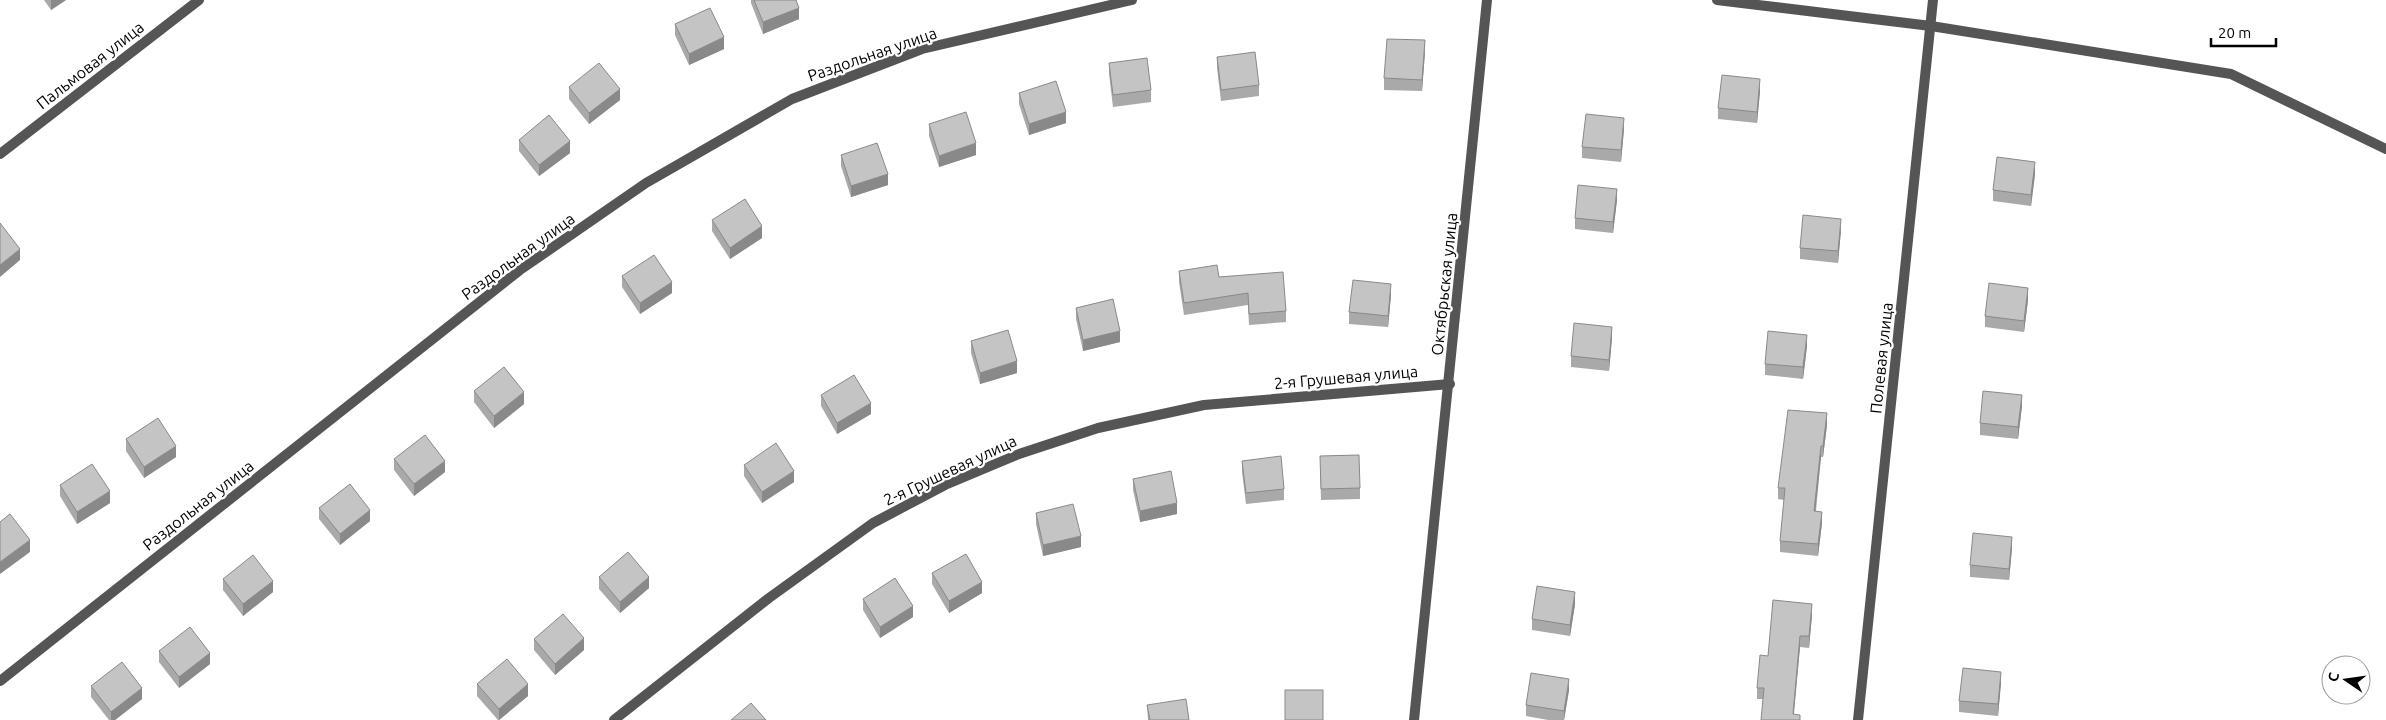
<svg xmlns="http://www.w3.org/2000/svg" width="2386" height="720" font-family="Ubuntu,sans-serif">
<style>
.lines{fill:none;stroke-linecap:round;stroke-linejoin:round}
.minor{stroke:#555;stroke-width:10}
.wall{fill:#a9a9a9}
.shaded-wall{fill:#898989}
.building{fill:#c4c4c4;stroke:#898989}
.labels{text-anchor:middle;stroke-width:4.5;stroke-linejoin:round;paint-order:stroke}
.street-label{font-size:16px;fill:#000;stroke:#fff}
</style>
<rect width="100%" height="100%" fill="#fff"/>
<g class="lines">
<g class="minor">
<path d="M1717 0 1931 26 2231 74 2386 149"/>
<path d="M0 154 199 0"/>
<path d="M0 681 520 270 646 183 792 99 922 49 1132 0"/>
<path d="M614 720 769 598 873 523 945 485 1019 454 1098 428 1204 405 1450 384"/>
<path d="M1414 720 1487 0"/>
<path d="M1858 720 1933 0"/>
</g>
</g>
<g class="wall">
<path d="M44 0H66L51 10Z"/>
<path d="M751 0H796L799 19 763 34 751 3Z"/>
<path d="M675 24 724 49 689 65 675 35Z"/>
<path d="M1425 52 1422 91 1384 90V78Z"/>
<path d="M1217 57 1259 85V96L1221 101 1217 68Z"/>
<path d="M1109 63 1151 90V102L1113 107 1109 74Z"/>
<path d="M569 87 620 100 589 124 569 99Z"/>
<path d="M1760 91 1757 123 1718 119V108Z"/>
<path d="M1019 93 1066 123 1029 135 1019 104Z"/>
<path d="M929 124 976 155 939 167 929 136Z"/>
<path d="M1624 129 1621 162 1582 158V147Z"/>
<path d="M519 140 570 153 539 176 519 151Z"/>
<path d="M841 155 888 185 851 197 841 166Z"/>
<path d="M2035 174 2031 206 1993 201V190Z"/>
<path d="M1617 200 1613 233 1575 229V218Z"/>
<path d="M712 220 762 238 730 259 712 231Z"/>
<path d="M1841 230 1838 263 1800 259V248Z"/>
<path d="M1179 271 1219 277 1286 311V322L1249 325 1248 305 1184 315 1179 282Z"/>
<path d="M622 276 672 293 640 314 622 287Z"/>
<path d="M1391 295 1388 327 1349 324V312Z"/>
<path d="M2028 300 2024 332 1985 327V316Z"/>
<path d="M1076 308 1120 342 1083 351 1076 319Z"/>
<path d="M1612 338 1609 371 1571 367V356Z"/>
<path d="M971 341 1017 373 980 384 971 353Z"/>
<path d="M1807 346 1803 379 1765 375V364Z"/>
<path d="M474 391 524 404 494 428 474 402Z"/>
<path d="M821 395 871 414 837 434 821 406Z"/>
<path d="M2022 406 2018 439 1980 435V423Z"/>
<path d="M1827 425 1823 457H1821L1816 511 1822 523 1818 556 1780 552V541L1784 500 1778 499V488Z"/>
<path d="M126 439 176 457 144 478 126 451Z"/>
<path d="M394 459 445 472 414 496 394 470Z"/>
<path d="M1242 461 1284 489V500L1246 504 1242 472Z"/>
<path d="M744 465 794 482 762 503 744 476Z"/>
<path d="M1320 468 1360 488V499L1321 500Z"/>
<path d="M1133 479 1177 514 1140 522 1133 490Z"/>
<path d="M60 485 110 503 77 524 60 496Z"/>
<path d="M319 508 370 521 340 545 319 519Z"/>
<path d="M1036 513 1081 547 1043 556 1036 524Z"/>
<path d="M2012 548 2009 580 1970 577V565Z"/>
<path d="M932 573 982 593 949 613 932 584Z"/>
<path d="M599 577 649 588 620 613 599 589Z"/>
<path d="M223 579 273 592 243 616 223 590Z"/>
<path d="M863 599 913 617 880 638 863 610Z"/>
<path d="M1575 604 1570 636 1532 630V619Z"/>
<path d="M1812 615 1809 648 1800 647 1794 714 1800 720 1763 699H1757V688L1768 656Z"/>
<path d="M534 639 584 650 555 675 534 650Z"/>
<path d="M159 651 210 664 179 688 159 662Z"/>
<path d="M2001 683 1998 716 1959 712V701Z"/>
<path d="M477 684 528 696 499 720H498L477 696Z"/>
<path d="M91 686 142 699 115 720H109L91 697Z"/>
<path d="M1569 690 1564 720H1548L1526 716V705Z"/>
<path d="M1147 705 1189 720H1148Z"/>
</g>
<g class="shaded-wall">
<path d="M51 0H66L51 10Z"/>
<path d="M799 8V19L763 34V22Z"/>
<path d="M724 37V49L689 65V54Z"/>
<path d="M1425 40V52L1422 91V80Z"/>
<path d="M1760 79V91L1757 123V112Z"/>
<path d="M620 89V100L589 124V113Z"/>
<path d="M1066 112V123L1029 135V124Z"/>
<path d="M1624 118V129L1621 162V150Z"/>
<path d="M570 141V153L539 176V165Z"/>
<path d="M976 143V155L939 167V156Z"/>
<path d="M2035 162V174L2031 206V195Z"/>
<path d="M888 174V185L851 197V186Z"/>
<path d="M1617 189V200L1613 233V222Z"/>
<path d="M1841 219V230L1838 263V251Z"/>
<path d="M762 226V238L730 259V248Z"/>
<path d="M20 249V260L0 277V265Z"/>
<path d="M672 282V293L640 314V303Z"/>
<path d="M1391 284V295L1388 327V316Z"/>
<path d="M2028 288V300L2024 332V321Z"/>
<path d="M1612 327V338L1609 371V360Z"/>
<path d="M1120 331V342L1083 351V340Z"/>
<path d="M1807 335V346L1803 379V367Z"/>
<path d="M1017 361V373L980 384V373Z"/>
<path d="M524 392V404L494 428V416Z"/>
<path d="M2022 395V406L2018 439V427Z"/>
<path d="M871 403V414L837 434V423Z"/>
<path d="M1827 413V425L1823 457V446Z"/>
<path d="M176 446V457L144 478V467Z"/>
<path d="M1821 446V457L1814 522V511Z"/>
<path d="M445 461V472L414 496V484Z"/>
<path d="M794 471V482L762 503V492Z"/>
<path d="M110 491V503L77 524V512Z"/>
<path d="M1177 503V514L1140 522V511Z"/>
<path d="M370 510V521L340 545V534Z"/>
<path d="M1822 512V523L1818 556V544Z"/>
<path d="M1081 536V547L1043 556V545Z"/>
<path d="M2012 537V548L2009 580V569Z"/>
<path d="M30 540V552L0 574V562Z"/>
<path d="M649 577V588L620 613V602Z"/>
<path d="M273 581V592L243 616V604Z"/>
<path d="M982 582V593L949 613V601Z"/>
<path d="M1575 592V604L1570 636V625Z"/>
<path d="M1812 604V615L1809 648V636Z"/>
<path d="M913 606V617L880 638V627Z"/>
<path d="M1800 636V647L1793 720V714Z"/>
<path d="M584 638V650L555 675V664Z"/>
<path d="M210 653V664L179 688V677Z"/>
<path d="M2001 672V683L1998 716V704Z"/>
<path d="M1569 679V690L1564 720V711Z"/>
<path d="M528 684V696L499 720V709Z"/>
<path d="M142 688V699L115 720H111V712Z"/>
</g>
<g class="building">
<path d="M754 0H796L799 8 763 22Z"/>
<path d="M710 8 724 37 689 54 675 24Z"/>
<path d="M1387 39 1425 40 1422 80 1384 78Z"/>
<path d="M1255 52 1259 85 1221 90 1217 57Z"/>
<path d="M1147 58 1151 90 1113 95 1109 63Z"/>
<path d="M599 63 620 89 589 113 569 87Z"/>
<path d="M1722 75 1760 79 1757 112 1718 108Z"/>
<path d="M1056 81 1066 112 1029 124 1019 93Z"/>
<path d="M966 112 976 143 939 156 929 124Z"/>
<path d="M1586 114 1624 118 1621 150 1582 147Z"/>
<path d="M549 115 570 141 539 165 519 140Z"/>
<path d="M877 143 888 174 851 186 841 155Z"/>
<path d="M1997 157 2035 162 2031 195 1993 190Z"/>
<path d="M1578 185 1617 189 1613 222 1575 218Z"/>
<path d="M745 199 762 226 730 248 712 220Z"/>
<path d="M1803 215 1841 219 1838 251 1800 248Z"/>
<path d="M0 223 20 249 0 265Z"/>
<path d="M654 255 672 282 640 303 622 276Z"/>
<path d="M1217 265 1219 277 1283 272 1286 311 1249 314 1248 293 1184 303 1179 271Z"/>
<path d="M1353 280 1391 284 1388 316 1349 312Z"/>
<path d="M1989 283 2028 288 2024 321 1985 316Z"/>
<path d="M1113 299 1120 331 1083 340 1076 308Z"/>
<path d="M1574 323 1612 327 1609 360 1571 356Z"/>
<path d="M1008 330 1017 361 980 373 971 341Z"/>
<path d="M1768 331 1807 335 1803 367 1765 364Z"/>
<path d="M504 367 524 392 494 416 474 391Z"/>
<path d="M854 375 871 403 837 423 821 395Z"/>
<path d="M1983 391 2022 395 2018 427 1980 423Z"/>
<path d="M1788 410 1827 413 1823 446H1821L1814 511 1822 512 1818 544 1780 541 1785 488H1778Z"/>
<path d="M158 418 176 446 144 467 126 439Z"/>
<path d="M425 435 445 461 414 484 394 459Z"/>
<path d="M776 443 794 471 762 492 744 465Z"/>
<path d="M1359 455 1360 488 1321 489 1320 456Z"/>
<path d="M1281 456 1284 489 1246 493 1242 461Z"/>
<path d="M92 464 110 491 77 512 60 485Z"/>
<path d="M1171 471 1177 503 1140 511 1133 479Z"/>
<path d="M350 484 370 510 340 534 319 508Z"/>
<path d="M1073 504 1081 536 1043 545 1036 513Z"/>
<path d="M10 514 30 540 0 562V522Z"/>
<path d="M1973 533 2012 537 2009 569 1970 565Z"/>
<path d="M628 552 649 577 620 602 599 577Z"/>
<path d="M966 554 982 582 949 601 932 573Z"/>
<path d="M253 555 273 581 243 604 223 579Z"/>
<path d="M895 578 913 606 880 627 863 599Z"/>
<path d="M1537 586 1575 592 1570 625 1532 619Z"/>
<path d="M1773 600 1812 604 1809 636H1800L1793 714 1800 715V720H1761L1764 688H1757L1760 655 1768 656Z"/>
<path d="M563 614 584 638 555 664 534 639Z"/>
<path d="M190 627 210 653 179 677 159 651Z"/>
<path d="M507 659 528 684 499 709 477 684Z"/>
<path d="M122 662 142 688 111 712 91 686Z"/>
<path d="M1963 668 2001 672 1998 704 1959 701Z"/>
<path d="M1531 673 1569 679 1564 711 1526 705Z"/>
<rect x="1285" y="690" width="38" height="30"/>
<path d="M1186 699 1189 720H1150L1147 705Z"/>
<path d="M751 703 766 720H731Z"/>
</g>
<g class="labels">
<g class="street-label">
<text transform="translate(872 54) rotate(-19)" y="6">Раздольная улица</text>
<text transform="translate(90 65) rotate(-38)" y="6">Пальмовая улица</text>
<text transform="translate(518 256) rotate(-36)" y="6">Раздольная улица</text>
<text transform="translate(1444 284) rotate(-84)" y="6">Октябрьская улица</text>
<text transform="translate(1881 358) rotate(-84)" y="6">Полевая улица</text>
<text transform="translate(1346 377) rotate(-5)" y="6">2-я Грушевая улица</text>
<text transform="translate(950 470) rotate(-25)" y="6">2-я Грушевая улица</text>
<text transform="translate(198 505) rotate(-38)" y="6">Раздольная улица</text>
</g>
</g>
<g transform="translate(2346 680) rotate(283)"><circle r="24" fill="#ffffff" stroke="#999999"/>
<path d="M0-4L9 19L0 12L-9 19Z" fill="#000000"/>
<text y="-8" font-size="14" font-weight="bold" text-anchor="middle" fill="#000000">С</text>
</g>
<path d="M2211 38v8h65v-8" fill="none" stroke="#000000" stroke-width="2.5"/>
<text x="2218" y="38" font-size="15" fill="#000000" stroke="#ffffff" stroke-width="4" paint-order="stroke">20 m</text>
</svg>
